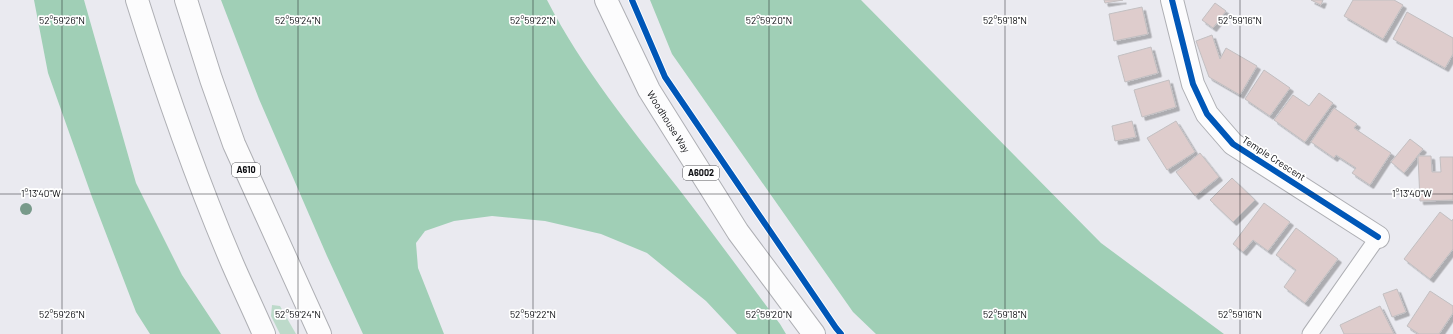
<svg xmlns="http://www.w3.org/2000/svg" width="1453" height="334" font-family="Barlow,sans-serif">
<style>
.green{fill:#bddaca}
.forest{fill:#a0cfb6}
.building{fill:#decccc;stroke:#c2bfc1;filter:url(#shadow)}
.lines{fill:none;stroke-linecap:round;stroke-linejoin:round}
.lane-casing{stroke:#aeafb4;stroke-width:17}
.street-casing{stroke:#aeafb4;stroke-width:24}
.primary-casing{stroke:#aeafb4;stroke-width:24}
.highway-casing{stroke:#aeafb4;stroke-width:24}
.lane{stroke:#fcfcfd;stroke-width:15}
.street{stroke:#fcfcfd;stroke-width:22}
.primary{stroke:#fcfcfd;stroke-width:22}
.highway{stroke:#fcfcfd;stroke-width:22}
.cycleway-casing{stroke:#fff;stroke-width:8}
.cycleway{stroke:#0057b8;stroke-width:6}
.tree{fill:#789a8a}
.ticks{fill:none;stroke:#0e0f13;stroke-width:1;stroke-opacity:0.45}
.labels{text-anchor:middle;stroke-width:3.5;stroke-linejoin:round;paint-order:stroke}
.shield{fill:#fff;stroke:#56575a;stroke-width:1}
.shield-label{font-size:9px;font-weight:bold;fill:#0e0f13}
.street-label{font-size:10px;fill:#0e0f13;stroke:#fff}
.ticks-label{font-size:10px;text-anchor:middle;fill:#0e0f13;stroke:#fff;stroke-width:3.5;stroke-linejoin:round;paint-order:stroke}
</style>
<defs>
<filter id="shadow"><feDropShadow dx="3.5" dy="3.5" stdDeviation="0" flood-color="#0004"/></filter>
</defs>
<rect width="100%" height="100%" fill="#eaeaf0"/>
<path class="green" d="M272 305 280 306 296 334H280L271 316Z"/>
<g class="forest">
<path d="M34 0H84L136 183 182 275 221 334H150L136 312 92 197 48 73Z"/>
<path d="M221 0H547C582 68 631 128 678 188 713 233 746 279 780 324L786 334H737L706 301 647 253 601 234 545 221 492 216 454 221 425 231 416 243 418 268 444 334H363L327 256 259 99Z"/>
<path d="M650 0H861L1101 243 1224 334H876L853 312 672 54Z"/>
</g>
<g class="building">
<path d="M1104 0H1123L1105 3Z"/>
<path d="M1311 0H1323L1321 5Z"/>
<path d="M1353 0H1394L1403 5 1383 39 1344 16Z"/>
<path d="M1215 3 1226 11 1213 28 1202 20Z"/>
<path d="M1142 7 1148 34 1114 41 1109 14Z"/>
<path d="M1407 12 1453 38V54L1445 68 1393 39Z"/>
<path d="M1212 35 1220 59 1226 48 1257 66 1240 95 1209 77 1196 41Z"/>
<path d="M1151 47 1158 73 1125 82 1118 56Z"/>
<path d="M1264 70 1290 88 1270 116 1245 99Z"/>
<path d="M1169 80 1176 107 1142 117 1134 90Z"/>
<path d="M1319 93 1333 103 1305 142 1274 120 1293 95 1309 106Z"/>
<path d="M1334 108 1357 124 1354 128 1391 153 1370 185 1352 173 1356 168 1336 155 1334 158 1311 142Z"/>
<path d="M1132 121 1136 137 1115 141 1112 126Z"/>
<path d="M1176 121 1195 152 1167 170 1147 138Z"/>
<path d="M1410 139 1423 149 1404 173 1391 162Z"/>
<path d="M1200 153 1219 177 1195 196 1176 172Z"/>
<path d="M1418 156H1431L1432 172H1441L1440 157H1453V200L1420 201Z"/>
<path d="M1232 178 1255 200 1233 222 1210 200Z"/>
<path d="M1264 203 1290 222 1268 251 1253 240 1243 252 1233 244Z"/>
<path d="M1440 212 1452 221 1453 219V249L1430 279 1404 259Z"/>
<path d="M1296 228 1338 259 1305 303 1284 287 1296 270 1276 255Z"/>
<path d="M1397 289 1406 312 1392 317 1383 294Z"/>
<path d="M1430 291 1453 306V313L1439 334H1419L1407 326Z"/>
<path d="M1380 306 1394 334H1344L1340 325Z"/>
</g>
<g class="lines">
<g class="lane-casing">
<path id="lane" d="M1310 334 1378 237"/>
</g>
<g class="street-casing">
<path id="street" d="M1172 0 1193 84 1207 114 1233 144 1378 237"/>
</g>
<g class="primary-casing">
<g id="primary">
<path id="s1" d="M606 0 649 90 738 232 814 334"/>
</g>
</g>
<g class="highway-casing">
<g id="highway">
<path d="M137 0C165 89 196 179 233 265 243 288 254 311 264 334"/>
<path d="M186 0 211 79 234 144 320 334"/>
</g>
</g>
<use href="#lane" class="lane"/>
<use href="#street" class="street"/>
<use href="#primary" class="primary"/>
<use href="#highway" class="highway"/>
<g class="cycleway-casing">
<g id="cycleway">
<path d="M632 0 665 77 836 328 841 334"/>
<path d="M1172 0 1193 84 1207 114 1233 144 1378 237"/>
</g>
</g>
<use href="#cycleway" class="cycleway"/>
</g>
<circle class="tree" cx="26" cy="209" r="6"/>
<path class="ticks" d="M62 0V334M298 0V334M533 0V334M769 0V334M1005 0V334M1240 0V334M0 194H1453"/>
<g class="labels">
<g class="shield">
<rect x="232" y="163" width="28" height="14" rx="3"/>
<rect x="683" y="166" width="36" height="14" rx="3"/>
</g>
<g class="shield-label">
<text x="246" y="173">A610</text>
<text x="701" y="176">A6002</text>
</g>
<g class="street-label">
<text dy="4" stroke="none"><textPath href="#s1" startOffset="137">Woodhouse Way</textPath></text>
<text transform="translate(1274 158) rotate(33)" y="4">Temple Crescent</text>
</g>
</g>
<g class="ticks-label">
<text x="62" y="24">52°59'26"N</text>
<text x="298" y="24">52°59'24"N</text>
<text x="533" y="24">52°59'22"N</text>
<text x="769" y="24">52°59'20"N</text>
<text x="1005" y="24">52°59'18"N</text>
<text x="1240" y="24">52°59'16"N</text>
<text x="1412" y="197">1°13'40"W</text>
<text x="41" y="197">1°13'40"W</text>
<text x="62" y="318">52°59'26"N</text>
<text x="298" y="318">52°59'24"N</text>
<text x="533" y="318">52°59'22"N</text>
<text x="769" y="318">52°59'20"N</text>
<text x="1005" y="318">52°59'18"N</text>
<text x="1240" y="318">52°59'16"N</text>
</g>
</svg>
